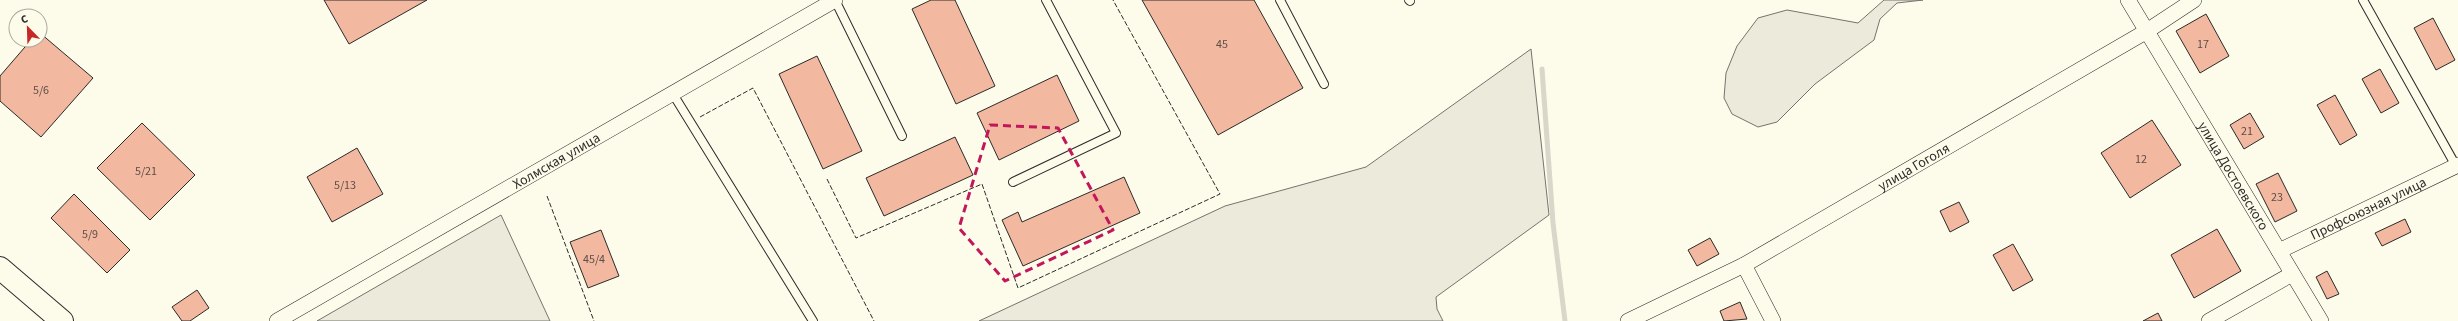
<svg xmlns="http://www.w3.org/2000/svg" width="2458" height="321" font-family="'Source Sans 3',sans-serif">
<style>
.green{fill:#ecebdb;stroke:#74746e}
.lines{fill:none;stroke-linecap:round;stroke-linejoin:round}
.stream{stroke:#d8d7c9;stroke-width:5}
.building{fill:#f2b8a0;stroke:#2b2b2b}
.service-casing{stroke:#2b2b2b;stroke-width:10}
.minor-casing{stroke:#2b2b2b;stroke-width:16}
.primary-casing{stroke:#2b2b2b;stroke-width:24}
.service{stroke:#fdfbea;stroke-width:8}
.minor{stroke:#fdfbea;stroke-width:15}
.primary{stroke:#fdfbea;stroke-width:22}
.fence{stroke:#2b2b2b;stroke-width:1;stroke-dasharray:5 2;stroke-linecap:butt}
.marked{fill:none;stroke:#c2185b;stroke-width:3;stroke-dasharray:8 5;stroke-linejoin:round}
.labels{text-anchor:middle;stroke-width:3;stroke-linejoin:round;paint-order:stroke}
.number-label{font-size:12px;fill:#5d4e48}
.street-label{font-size:14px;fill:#2b2b2b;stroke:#fdfbea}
</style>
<rect width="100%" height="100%" fill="#fdfbea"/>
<g class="green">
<path d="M1884 0H1923L1897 3 1880 19 1874 40 1815 84 1777 122 1758 127 1732 114 1724 98 1726 73 1737 46 1758 18 1787 10 1858 23Z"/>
<path d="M1531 49 1549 215 1436 297 1437 309 1443 321H979L1225 206 1366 167Z"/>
<path d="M501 215 550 321H317Z"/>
</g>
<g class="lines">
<path class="stream" d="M1542 69 1553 223 1565 321"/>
</g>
<g class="building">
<path d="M324 0H427L349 44Z"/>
<path d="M931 0H955L995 86 956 104 912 9Z"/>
<path d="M1142 0H1254L1303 88 1218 135Z"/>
<path d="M2206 14 2229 56 2200 73 2176 31Z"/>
<path d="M2433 18 2455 60 2436 70 2414 28Z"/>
<path d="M40 33 93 78 41 137 0 101V76L31 40H40Z"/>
<path d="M817 56 862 151 823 169 779 74Z"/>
<path d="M2380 69 2399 103 2381 113 2362 79Z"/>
<path d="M1057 75 1079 121 999 160 977 113Z"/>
<path d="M2335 95 2357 135 2340 145 2317 105Z"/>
<path d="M2250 113 2264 137 2244 149 2230 125Z"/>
<path d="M2152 120 2181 165 2130 198 2101 153Z"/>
<path d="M142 123 195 175 150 220 97 168Z"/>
<path d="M955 137 973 175 884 216 866 178Z"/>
<path d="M357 148 383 194 332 222 307 177Z"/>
<path d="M2278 173 2297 211 2275 222 2256 184Z"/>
<path d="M1124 177 1140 213 1023 266 1002 220 1018 212 1022 222Z"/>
<path d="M74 194 130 250 107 273 51 218Z"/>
<path d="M1959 202 1969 222 1950 232 1940 211Z"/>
<path d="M2405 219 2411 232 2382 246 2375 233Z"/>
<path d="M2217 229 2241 271 2194 298 2171 255Z"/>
<path d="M601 230 619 276 588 288 570 242Z"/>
<path d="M1710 238 1719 254 1697 266 1688 250Z"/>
<path d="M2013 244 2033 280 2013 291 1993 255Z"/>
<path d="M2327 271 2339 294 2327 299 2316 277Z"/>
<path d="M197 290 209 308 190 321H182L172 307Z"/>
<path d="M1740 302 1747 319 1724 321 1720 311Z"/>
<path d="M2158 313 2162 321H2143Z"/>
</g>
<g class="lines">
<g class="service-casing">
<g id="service">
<path d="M835 0 902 136"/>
<path d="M1280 0 1324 84"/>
<path d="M1409 0 1410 1"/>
<path d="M2363 0 2456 166"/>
<path d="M673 94 813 321"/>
<path d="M1013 182 1116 133 1046 0"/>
</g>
</g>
<g class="minor-casing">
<g id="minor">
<path id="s1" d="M2128 0 2321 321"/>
<path id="s2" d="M2279 251 2458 165"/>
<path d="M1744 265 1773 321"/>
<path id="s3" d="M277 321 835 0"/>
<path id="s4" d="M1628 321 1744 265 2147 31 2194 0"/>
<path d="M2209 321 2292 274"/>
</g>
</g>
<g class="primary-casing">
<path id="primary" d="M0 268 62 321"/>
</g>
<use href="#service" class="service"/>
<use href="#minor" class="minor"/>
<use href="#primary" class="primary"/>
<g class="fence">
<path d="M700 117 753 88 874 321"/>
<path d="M827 179 856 238 982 184 1018 288 1220 194 1113 0"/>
<path d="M547 196 594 321"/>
</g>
</g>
<path class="marked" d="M990 125 1058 128 1113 230 1005 281 959 228Z"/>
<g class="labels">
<g class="number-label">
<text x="1222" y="48">45</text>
<text x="2203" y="48">17</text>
<text x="41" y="94">5/6</text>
<text x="2247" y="135">21</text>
<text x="2141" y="163">12</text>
<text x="146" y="175">5/21</text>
<text x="345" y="189">5/13</text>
<text x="2277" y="201">23</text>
<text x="90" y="238">5/9</text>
<text x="594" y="263">45/4</text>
</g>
<g class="street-label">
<text dy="5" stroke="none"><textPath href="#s3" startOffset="322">Холмская улица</textPath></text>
<text dy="5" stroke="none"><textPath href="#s4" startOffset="325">улица Гоголя</textPath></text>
<text dy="5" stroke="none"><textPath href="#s1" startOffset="205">улица Достоевского</textPath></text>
<text dy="5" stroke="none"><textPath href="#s2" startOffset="99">Профсоюзная улица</textPath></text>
</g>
</g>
<g transform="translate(28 28) rotate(337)"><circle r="19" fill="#fdfbea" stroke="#a9a89e"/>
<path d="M0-3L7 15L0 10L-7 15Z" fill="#c62828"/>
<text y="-6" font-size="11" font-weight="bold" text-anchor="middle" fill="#2b2b2b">С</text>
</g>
</svg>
